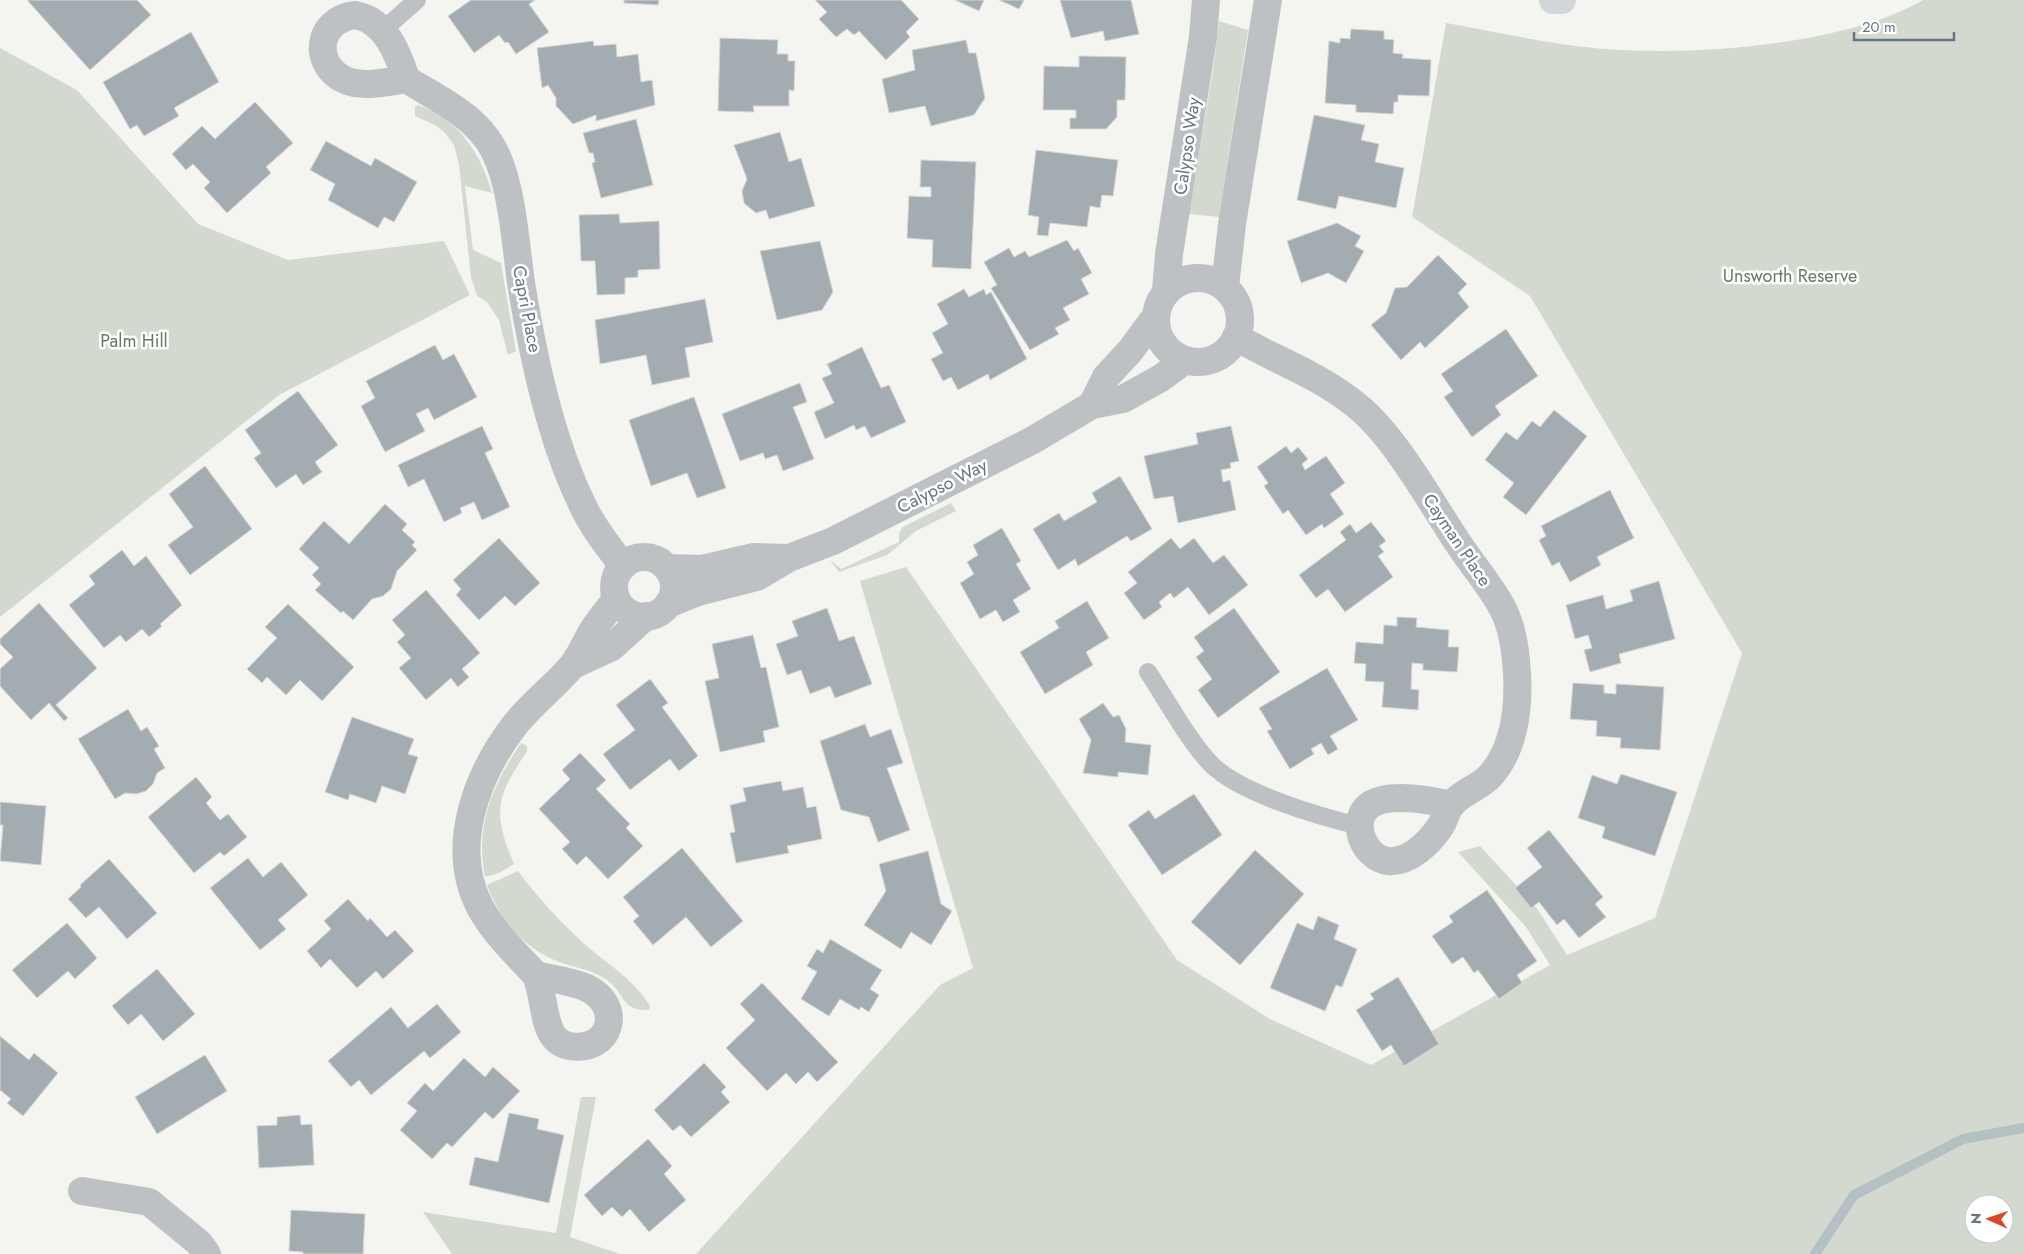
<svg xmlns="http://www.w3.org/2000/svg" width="2024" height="1254" font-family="Jost,sans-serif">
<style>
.green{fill:#d4d9d0;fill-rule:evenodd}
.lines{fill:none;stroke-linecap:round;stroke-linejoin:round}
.stream{stroke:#b4c1c4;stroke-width:10}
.building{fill:#a3adb1;stroke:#d5d5d3}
.lane{stroke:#bdc1c4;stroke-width:18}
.street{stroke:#bdc1c4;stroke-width:28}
.secondary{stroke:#d1d6d9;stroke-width:28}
.labels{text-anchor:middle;stroke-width:5;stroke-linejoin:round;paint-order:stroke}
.street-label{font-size:18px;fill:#647680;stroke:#fff}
.park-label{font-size:18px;fill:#687863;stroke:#fff}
</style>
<rect width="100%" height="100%" fill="#f4f4f0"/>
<g class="green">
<path d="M1923 0H2024V1254H696L940 985 973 968 860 581 906 567 1177 960 1270 1019 1371 1065 1550 965 1526 927 1458 852 1480 846 1536 907 1567 955 1655 918 1742 653 1530 296 1412 217 1446 23C1492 31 1539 42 1585 47 1677 58 1843 47 1923 0ZM1974 1204H2004V1234H1974Z"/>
<path d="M1219 21 1248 30 1219 217 1189 214 1213 70Z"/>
<path d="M0 48 77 90 198 224 288 260 444 241 470 295 279 395 0 617Z"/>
<path d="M418 105C458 118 482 155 492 193L465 186 473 250 501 263 516 351 508 355 499 320 487 302 477 296 471 277 459 165 454 145 444 132 435 125 415 116V107Z"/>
<path d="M951 503 956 511 916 531 887 555 839 572 830 560 841 569 899 542V533L903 527Z"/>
<path d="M521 743 527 746V751C496 798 492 811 514 864L499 873 485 877C475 825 492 786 521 743Z"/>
<path d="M518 871C540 900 562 924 589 948 611 966 635 981 650 1006L649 1010C619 1011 627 993 605 979 592 970 577 968 562 963 525 950 501 922 487 885Z"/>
<path d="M581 1097H596L570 1237 620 1254H452L423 1212 556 1233Z"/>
</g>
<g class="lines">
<path class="stream" d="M1815 1254 1854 1195 1963 1139 2024 1128"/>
</g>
<g class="building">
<path d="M27 0H137L151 15 90 70Z"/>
<path d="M471 0H535L529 4 549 32 516 54 508 42 505 43 499 35 474 53 448 16Z"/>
<path d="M624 0H659L658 5 624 3Z"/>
<path d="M815 0H901L919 19 906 32 910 37 886 60 859 31 854 35 847 29 836 37 819 19 827 12Z"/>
<path d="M955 0H984L979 11Z"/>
<path d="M999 0H1024L1019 9Z"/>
<path d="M1060 0H1131L1139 34 1105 41 1103 31 1071 38Z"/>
<path d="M1351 29 1384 31V39L1394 40 1393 53 1403 54 1402 58 1431 60 1429 96 1398 95V102H1394L1393 114 1356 112V105L1325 103 1329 41 1340 43V38L1350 39Z"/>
<path d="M191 32 219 82 174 108 179 116 144 136 137 125 130 129 103 82Z"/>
<path d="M720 38 778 40 777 54H788V61H795L794 91 789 90V106H753L754 112 718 111Z"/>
<path d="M966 40 969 53H976L985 98 974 115 931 126 925 106 889 113 882 79 915 70 912 50Z"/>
<path d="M593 41 594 46 616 44 617 57 638 54 641 82 652 80 655 105 596 121V115L573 124 556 106V98L548 85 542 88 537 48Z"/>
<path d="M1079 56 1126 57 1125 100H1117V117L1106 129H1070V118H1076V110H1043L1044 66 1079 67Z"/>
<path d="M255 102 293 143 266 167 271 173 227 213 204 188 210 182 193 164 186 170 172 154 202 126 215 139Z"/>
<path d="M1314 115 1365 125 1361 140 1379 144 1375 162 1404 168 1396 208 1339 196 1336 209 1297 200Z"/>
<path d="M636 119 653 185 601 198 592 163 595 162 593 153H589L583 133Z"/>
<path d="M780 132 789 162 801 158 815 206 769 219 766 210 756 213 744 203 742 191 747 179 734 145Z"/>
<path d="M326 141 371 166 375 158 417 182 394 222 384 217 378 228 328 200 335 184 310 170Z"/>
<path d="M1036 150 1118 160 1113 196 1102 195 1100 208 1090 206 1087 227 1050 223 1048 236 1037 235 1039 217 1028 215Z"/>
<path d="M921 160 976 162 971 269 932 267 933 240 907 238 909 196 931 197V187H920Z"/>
<path d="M619 214 620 223 659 221 660 269 638 270V277L625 278V294L597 295 595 261H581L579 215Z"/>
<path d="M1337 223 1361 236 1355 246 1364 251 1346 283 1328 273 1301 283 1287 241Z"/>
<path d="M1067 240 1074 251 1078 248 1092 273 1081 279 1089 294 1063 308 1070 320 1055 328 1059 334 1030 350 991 288 997 285 984 262 1009 248 1014 257 1025 251 1029 257Z"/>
<path d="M820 241 833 292 822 310 777 320 760 251Z"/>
<path d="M1438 255 1467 284 1458 293 1469 307 1425 348 1420 342 1401 360 1371 325 1386 313 1395 288 1407 287Z"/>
<path d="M964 289 969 297 984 289 986 295 991 292 1027 359 990 380 988 374 958 390 951 377 943 381 931 359 943 353 932 333 948 324 937 304Z"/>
<path d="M705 299 713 342 685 348 690 377 652 385 646 355 600 364 595 320Z"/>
<path d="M1506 329 1538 376 1495 406 1501 415 1472 437 1444 397 1453 391 1441 374Z"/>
<path d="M435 345 443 360 454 354 477 397 434 420 428 408 416 414 425 431 385 452 361 406 375 398 366 381Z"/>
<path d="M862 347 881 388 889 385 906 422 871 438 865 426 856 430 854 425 825 439 814 412 834 403 822 378 832 374 827 364Z"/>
<path d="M800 383 807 402 793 407 814 459 783 471 777 455 765 459 763 453 740 461 722 414Z"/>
<path d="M298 391 338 445 315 462 322 472 303 485 296 474 276 488 254 458 261 453 245 430Z"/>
<path d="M694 397 726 488 697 498 687 473 651 486 629 420Z"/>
<path d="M1554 410 1587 436 1526 515 1503 497 1514 483 1485 460 1506 432 1517 440 1532 421 1540 427Z"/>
<path d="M482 426 493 449 485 453 510 507 482 520 474 502 460 508 462 513 444 522 424 479 408 487 398 465Z"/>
<path d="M1231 426 1239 461 1230 463 1231 468 1221 470 1223 482 1230 480 1236 510 1178 523 1173 496 1154 499 1144 456 1198 444 1196 433Z"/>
<path d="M1286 446 1291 453 1298 447 1308 459 1302 464 1305 470 1326 456 1345 483 1330 494 1344 514 1324 528 1322 524 1306 535 1288 510 1283 514 1264 486 1268 483 1257 467Z"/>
<path d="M205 466 252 529 190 575 168 545 193 527 169 494Z"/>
<path d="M1120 476 1152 529 1131 541 1127 536 1078 566 1075 559 1058 570 1033 529 1059 513 1064 521 1097 502 1092 493Z"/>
<path d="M1610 490 1634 538 1597 557 1601 565 1570 582 1559 562 1552 566 1539 540 1546 536 1541 526Z"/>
<path d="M385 504 407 524 402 530 415 542 412 545 417 550 397 571 391 589 383 596 372 599 353 620 343 611 341 613 315 590 321 584 312 575 319 568 299 549 324 521 349 544Z"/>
<path d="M1371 522 1386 541 1379 546 1384 552 1378 556 1393 577 1345 612 1328 589 1316 598 1299 575 1346 540 1340 532 1350 524 1356 533Z"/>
<path d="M1002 528 1021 561 1016 564 1031 589 1013 600 1020 612 1003 622 996 610 980 619 960 583 974 574 967 562 978 555 973 545Z"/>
<path d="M499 538 540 583 515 606 505 596 479 620 456 595 461 589 453 580Z"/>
<path d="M1171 538 1180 549 1194 538 1213 563 1224 555 1248 585 1209 615 1188 587 1174 598 1170 593 1159 602 1162 607 1144 620 1124 593 1137 583 1128 572Z"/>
<path d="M122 550 134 566 146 556 182 605 160 624 162 626 149 637 142 629 126 642 120 635 104 648 69 605 95 584 89 576Z"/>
<path d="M1659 581 1675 639 1619 654 1621 663 1590 672 1584 650 1592 648 1588 635 1575 639 1566 605 1603 595 1606 609 1633 601 1630 590Z"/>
<path d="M426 590 480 653 462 669 469 677 458 687 451 678 426 700 399 668 411 658 397 642 405 635 392 620Z"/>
<path d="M1087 601 1109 638 1086 652 1093 665 1045 694 1020 652 1059 628 1055 621Z"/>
<path d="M39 603 97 668 56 705 68 718 64 721 49 703 31 720 0 686V669L13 657 0 644V639Z"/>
<path d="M288 604 354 667 322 701 300 680 286 695 267 677 262 683 247 669 277 638 265 627Z"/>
<path d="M827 608 839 641 854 636 872 684 835 698 830 686 810 694 801 670 787 675 776 644 798 636 792 621Z"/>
<path d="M1234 608 1280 672 1218 718 1198 690 1212 679 1196 657 1204 651 1194 637Z"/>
<path d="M1397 617 1417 618 1416 627 1449 630 1448 647H1459L1457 672 1423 670V664L1412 663 1411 689 1419 690 1418 710 1382 707 1384 682 1365 681 1366 664 1354 663 1356 642 1383 644 1384 625 1397 626Z"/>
<path d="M753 635 761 668 766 667 779 727 763 731 765 742 720 752 705 681 719 678 712 644Z"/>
<path d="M1327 668 1358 720 1330 736 1338 749 1328 755 1321 743 1311 749 1314 754 1290 769 1267 731 1272 729 1259 708Z"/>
<path d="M650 679 668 703 662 707 698 756 679 771 670 759 630 790 603 754 635 730 616 705Z"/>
<path d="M1573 683 1604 685V693L1616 694V684L1664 687 1660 750 1620 748 1621 738 1596 736 1597 721 1570 719Z"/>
<path d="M1103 703 1113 717 1119 715 1126 729 1125 742 1151 745 1148 775 1118 772V777L1083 773 1091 740 1079 719Z"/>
<path d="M128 709 141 731 147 727 159 746 154 749 165 768 157 773 153 784 146 791 136 794 125 793 115 799 78 739Z"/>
<path d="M352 717 414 739 408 754 418 757 405 794 382 786 376 803 350 794 348 800 325 792Z"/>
<path d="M865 724 870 737 891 729 903 763 887 768 910 830 878 842 869 817 841 810 820 741Z"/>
<path d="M580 753 606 780 596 789 630 824 626 828 643 846 608 879 586 856 577 865 562 849 570 842 539 809 570 779 562 770Z"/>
<path d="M1621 774 1677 792 1655 856 1602 838 1605 827 1578 818 1592 775 1617 784Z"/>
<path d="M196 777 212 797 206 803 220 820 228 814 247 837 224 856 220 852 194 873 148 817Z"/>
<path d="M781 781 783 791 803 787 807 808 816 806 822 839 787 846 789 853 736 863 730 833 735 832 730 805 746 801 743 788Z"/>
<path d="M1194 794 1222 835 1162 875 1128 825 1149 810 1155 819Z"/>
<path d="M0 802 46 806 41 865 0 861 3 825H0Z"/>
<path d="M1549 830 1603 897 1595 904 1606 917 1579 938 1564 919 1557 925 1539 902 1531 908 1515 888 1542 867 1527 848Z"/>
<path d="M682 848 743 921 711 947 686 917 653 945 633 921 639 916 623 897Z"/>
<path d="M1255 850 1304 894 1240 965 1191 922Z"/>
<path d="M928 851 941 904 952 911 931 945 911 932 901 949 864 925 886 891 879 864Z"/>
<path d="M248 858 263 877 281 862 308 895 278 920 286 929 260 950 210 888Z"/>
<path d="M109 859 157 913 127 939 99 907 86 918 68 899 81 887 80 885Z"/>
<path d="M1487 890 1537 961 1517 975 1522 983 1499 999 1478 970 1474 973 1463 957 1452 964 1432 936 1453 922 1449 916Z"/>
<path d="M348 899 368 921 370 918 387 937 395 930 414 951 383 979 376 971 357 988 330 959 321 968 307 951 331 929 324 921Z"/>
<path d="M1318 916 1339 925 1334 939 1357 949 1342 987 1336 985 1325 1011 1270 988 1297 923 1313 930Z"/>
<path d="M67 923 97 958 75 979 68 971 37 998 12 970Z"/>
<path d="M830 939 882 970 870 989 879 995 869 1012 861 1007 859 1010 840 999 829 1016 801 999 817 972 807 966 817 949 823 953Z"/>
<path d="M157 969 195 1014 163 1041 141 1014 128 1025 112 1006Z"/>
<path d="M1398 977 1439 1044 1404 1066 1391 1045 1382 1051 1356 1010 1374 999 1370 994Z"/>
<path d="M762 983 838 1062 817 1082 808 1072 796 1084 786 1073 767 1091 726 1048 755 1020 740 1004Z"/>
<path d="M437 1004 461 1032 430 1058 424 1051 371 1095 359 1080 351 1087 328 1061 391 1007 408 1028Z"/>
<path d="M0 1036 29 1060 34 1053 58 1073 23 1116 7 1103 11 1099 0 1090Z"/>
<path d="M205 1055 227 1091 157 1134 135 1097Z"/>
<path d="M464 1058 485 1077 493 1067 520 1091 493 1119 485 1112 452 1147 447 1143 432 1159 400 1130 417 1111 407 1103 425 1083 433 1091Z"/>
<path d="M704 1063 726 1087 721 1092 730 1102 691 1137 680 1125 673 1131 654 1110Z"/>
<path d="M509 1113 539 1119 537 1129 564 1135 549 1203 469 1185 475 1157 498 1162Z"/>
<path d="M300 1115 301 1125 312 1124 314 1165 259 1168 257 1126 277 1125V1117Z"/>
<path d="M648 1139 672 1166 664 1174 686 1200 649 1232 630 1209 622 1217 612 1207 602 1216 584 1195Z"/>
<path d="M291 1210 365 1214 363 1254H303V1252L289 1251Z"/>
</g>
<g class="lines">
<g class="lane">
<path d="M382 31 417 0"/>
<path d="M1148 672C1166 699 1191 745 1213 766 1243 794 1320 817 1360 826"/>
</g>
<g class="street">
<path d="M355 15C385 20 398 53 406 79 387 82 363 88 345 80 312 65 316 20 355 15Z"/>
<path d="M406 79C433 96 468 112 487 139 513 174 515 246 522 289 534 360 551 441 583 506 593 528 609 547 623 566"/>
<circle cx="1198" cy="320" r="42"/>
<path d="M1225 287 1232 224 1268 0"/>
<path d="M1166 291 1169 254 1203 37 1206 0"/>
<path d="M1236 337C1275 360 1321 376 1356 405 1395 436 1430 501 1458 543 1473 566 1492 587 1504 611 1513 630 1516 654 1517 674 1519 709 1514 750 1490 776 1479 788 1462 792 1452 804 1446 810 1445 820 1440 827 1429 843 1409 863 1388 861 1363 858 1349 820 1370 805 1389 792 1430 800 1451 805"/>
<path d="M1092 405 1106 377 1130 351 1156 316"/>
<circle cx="644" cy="587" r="30"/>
<path d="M667 568 702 569 754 557 787 558"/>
<path d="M668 604 698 592 757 577 789 558 833 541 1033 440 1092 405 1123 399 1161 378 1185 360"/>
<path d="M573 665 612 647 646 616"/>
<path d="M536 975C516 954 494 933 480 907 449 848 476 776 514 726 531 704 554 687 572 666 581 655 586 641 593 630 600 619 609 609 616 599"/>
<path d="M536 975C552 979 572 981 587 988 624 1006 611 1053 570 1046 563 1045 558 1042 554 1037 543 1023 544 994 536 975Z"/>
<path d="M82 1191 149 1202 199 1243 207 1254"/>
</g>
<path class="secondary" d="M1553 0H1562"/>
</g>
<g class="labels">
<g class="street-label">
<text transform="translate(1187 146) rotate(-82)" y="6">Calypso Way</text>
<text transform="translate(527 309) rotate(79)" y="6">Capri Place</text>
<text transform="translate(942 486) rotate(-27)" y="6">Calypso Way</text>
<text transform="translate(1457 540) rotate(56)" y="6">Cayman Place</text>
</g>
<g class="park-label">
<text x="1790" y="282">Unsworth Reserve</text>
<text x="134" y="347">Palm Hill</text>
</g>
</g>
<g transform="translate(1989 1219) rotate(272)"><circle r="24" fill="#ffffff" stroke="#c1c8cc"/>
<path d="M0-4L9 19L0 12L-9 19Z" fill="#db4629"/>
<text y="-8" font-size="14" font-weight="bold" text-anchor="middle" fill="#647680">N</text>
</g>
<path d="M1854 32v8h100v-8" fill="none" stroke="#647680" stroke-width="2.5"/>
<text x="1862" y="32" font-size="15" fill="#647680" stroke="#ffffff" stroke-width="4" paint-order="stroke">20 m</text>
</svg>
